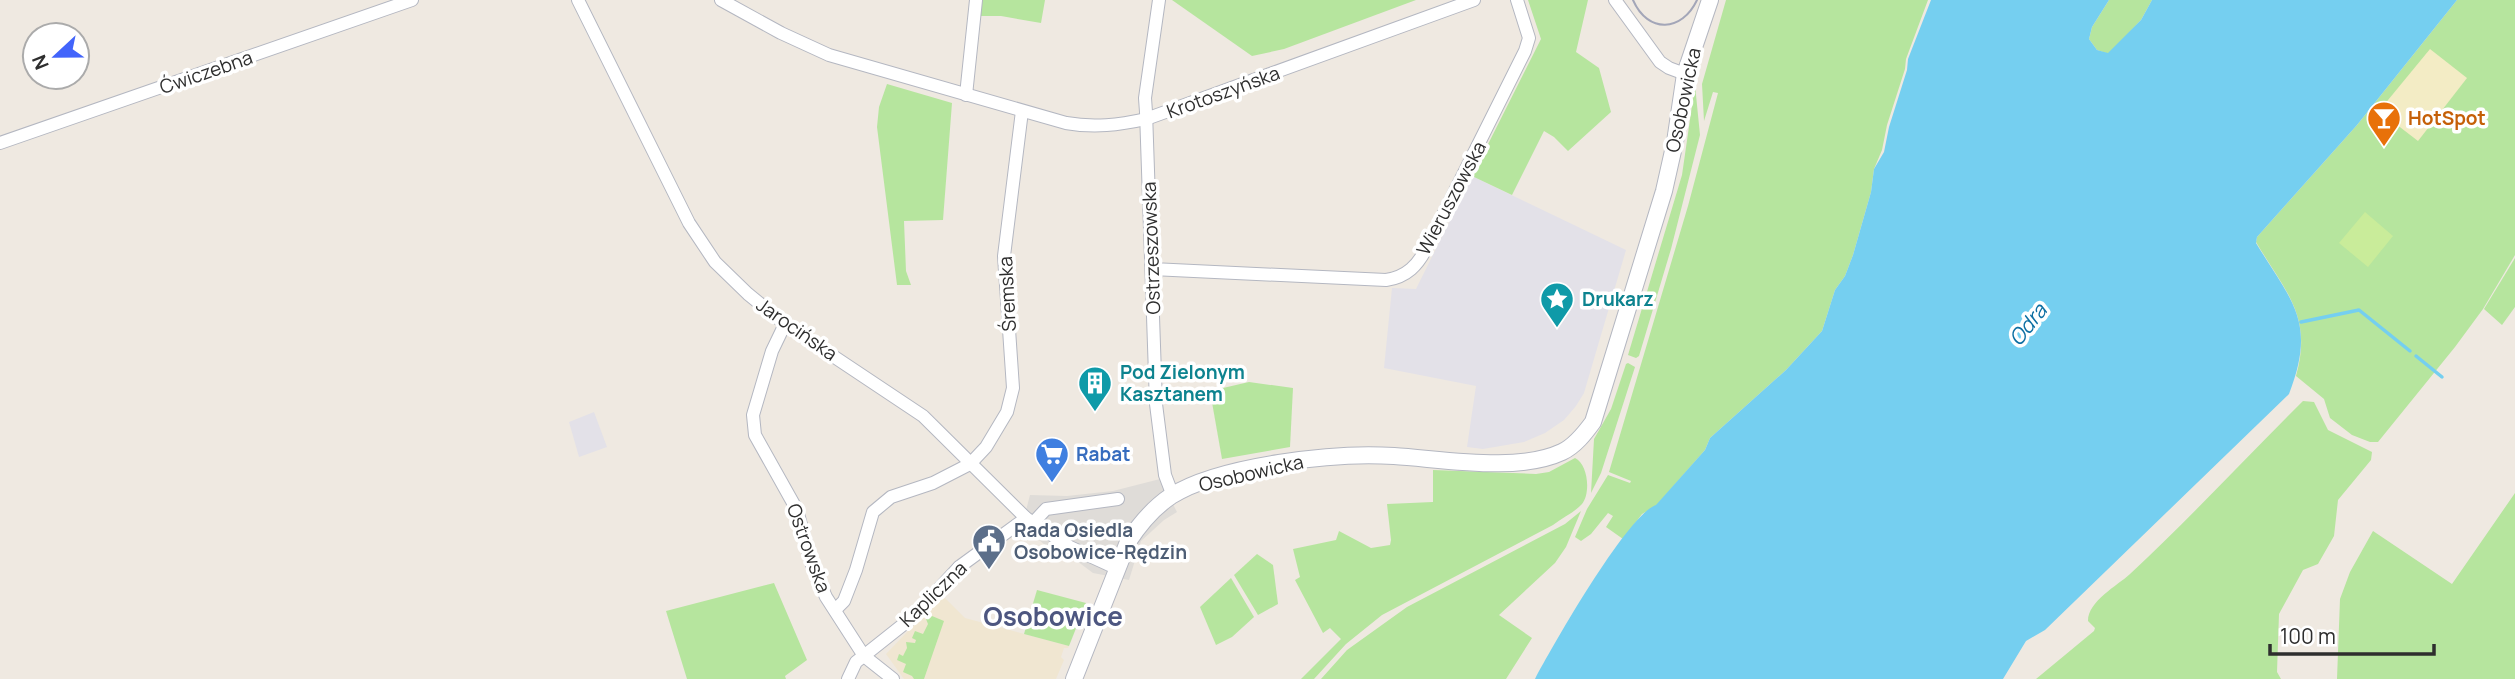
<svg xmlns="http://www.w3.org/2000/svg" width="2515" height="679" font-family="Manrope,sans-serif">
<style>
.industrial{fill:#e3e1e8}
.education{fill:#f0e6d1}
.green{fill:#b6e59e}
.sand{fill:#f3ecc5}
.pitch{fill:#c9ec9a}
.plaza{fill:#dfdcd8}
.water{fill:#75cff0}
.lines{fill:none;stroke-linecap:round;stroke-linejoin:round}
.stream{stroke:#75cff0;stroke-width:3.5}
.street-casing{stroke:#b4b7c1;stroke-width:14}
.secondary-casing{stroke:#b4b7c1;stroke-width:18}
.street{stroke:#fff;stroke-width:12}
.secondary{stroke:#fff;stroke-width:16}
.tram{stroke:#a3a6b8;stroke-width:2}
.labels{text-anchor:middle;stroke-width:7;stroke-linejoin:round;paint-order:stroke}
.street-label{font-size:19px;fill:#2e2e2e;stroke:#fff}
.food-label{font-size:19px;font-weight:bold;fill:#c56008;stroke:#fff;text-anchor:start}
.culture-label{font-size:19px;font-weight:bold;fill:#0d838f;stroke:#fff;text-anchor:start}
.shop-label{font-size:19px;font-weight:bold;fill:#366cbe;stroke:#fff;text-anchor:start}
.service-label{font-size:19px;font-weight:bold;fill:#4e5e75;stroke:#fff;text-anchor:start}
.water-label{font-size:21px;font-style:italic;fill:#0d6fa3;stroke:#fff}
.district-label{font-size:26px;font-weight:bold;fill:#4d5680;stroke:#fff}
</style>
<rect width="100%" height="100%" fill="#efe9e1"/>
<g class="industrial">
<path d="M1472 176 1626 250 1584 393 1576 406 1564 420 1545 433 1524 442 1483 449 1467 447 1476 386 1384 368 1392 288 1416 289Z"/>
<path d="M594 412 607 447 579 457 569 422Z"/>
</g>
<path class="education" d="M940 593 965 618 1069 646 1068 648H1064L1061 657 1064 660 1056 679H904L886 654 932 606Z"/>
<g class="green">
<path d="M982 0H1045L1041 23 1001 16H980Z"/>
<path d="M1172 0H1416L1284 49 1252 56Z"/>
<path d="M1528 0H1588L1576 52 1599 68 1611 112 1568 151 1554 137 1544 131 1512 195 1472 176 1541 39Z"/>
<path d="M1726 0H1928L1906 59 1905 69 1887 125 1882 150 1874 169 1871 192 1853 255 1845 276 1835 290 1822 331 1786 370 1710 438 1705 450 1656 506 1642 514 1623 539 1606 527 1613 516 1608 513 1591 534 1581 541 1575 537 1587 509 1608 475 1630 483 1631 481 1609 472 1688 206 1718 93 1713 92 1704 121 1702 84Z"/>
<path d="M2109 0H2152L2141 20 2109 54 2097 50 2089 39 2092 27Z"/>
<path d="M2457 0H2515V255L2483 309 2455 347 2378 442H2370L2352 435 2330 418 2324 399 2296 376C2313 316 2285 291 2256 242L2257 237 2357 125Z"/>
<path d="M887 84 952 103 943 220 904 221 906 271 911 285H897L877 127 879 107Z"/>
<path d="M1695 85 1700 135 1671 249 1639 356 1636 358 1628 355 1682 175Z"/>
<path d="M2515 258V307L2502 325 2484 309Z"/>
<path d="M1628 363 1635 367 1601 473 1591 493 1594 439 1611 409 1626 364Z"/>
<path d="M1249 382 1293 388 1290 447 1222 459 1210 391Z"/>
<path d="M2303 401 2314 402 2328 430 2372 452 2371 460 2338 500 2334 536 2318 564 2303 570 2279 614 2277 672 2281 679H2036L2094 631 2095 628 2088 621C2088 601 2117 586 2130 574 2190 518 2245 459 2303 401Z"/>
<path d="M1575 458C1588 464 1591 493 1582 504 1575 512 1562 518 1553 525L1382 615 1346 644 1314 679H1301L1341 639 1330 628 1323 633 1295 580 1300 577 1293 549 1336 540 1339 531 1371 548 1390 545 1391 540 1387 504 1433 502V470L1536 474 1549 472Z"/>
<path d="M2515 493V679H2337L2340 599 2350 572 2373 531 2452 584Z"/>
<path d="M1581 511 1566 547 1555 563 1499 615 1532 638 1506 679H1321L1347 650 1407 607 1565 524Z"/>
<path d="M1257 554 1273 565 1278 604 1258 615 1234 575Z"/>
<path d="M1231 578 1254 617 1232 637 1216 645 1200 607Z"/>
<path d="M774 583 807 660 785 676 786 679H687L666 611Z"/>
<path d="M1037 590 1086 603 1069 646 1024 634Z"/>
<path d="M932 616 944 621 924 679H914L912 676 903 672 906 664 897 660 899 654 903 656 907 648 906 642 915 643 916 640 912 638 915 631 923 634 928 624 926 619Z"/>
</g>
<path class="sand" d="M2430 49 2467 78 2418 141 2379 111Z"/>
<path class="pitch" d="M2365 212 2393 236 2368 267 2339 243Z"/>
<path class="plaza" d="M1160 479 1177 512 1164 520 1141 541 1129 580 1093 573 1073 558 1050 549 1022 526 1030 495 1067 496 1113 491Z"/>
<path class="water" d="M1931 0H2109L2092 27 2089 39 2097 50 2108 53 2141 20 2152 0H2457L2357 125 2257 237 2256 243C2292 302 2317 322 2289 394L2045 630 2026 641 2003 679H1535C1552 647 1627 515 1656 505L1705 450 1710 438 1786 370 1822 331 1835 290 1845 276 1853 255 1871 192 1874 169 1884 152 1889 127 1907 70 1908 59Z"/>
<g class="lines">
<g class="stream">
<path d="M2301 322 2359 310 2410 351"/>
<path d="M2416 356 2442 377"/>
</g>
<g class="street-casing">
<g id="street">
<path d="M578 0 689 223 715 262 748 294 785 324 923 416 1026 518 1070 547 1116 568"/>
<path d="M721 0 781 33 829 55 1066 123C1094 128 1119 125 1146 119L1474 0"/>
<path d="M1159 0 1145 98 1146 112 1156 404 1165 475 1173 496"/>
<path d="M1615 0 1660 62 1669 68 1685 74"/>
<path d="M966 95 976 0"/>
<path d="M0 143 412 0"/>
<path d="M1152 269 1386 280C1407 277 1418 265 1427 247L1525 51 1529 38 1517 0"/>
<path d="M785 324 772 351 753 415 755 435 797 510 812 565 826 597 864 656 893 679"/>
<path d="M1033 523 1046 509 1118 499"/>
<path d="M835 610 844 601 856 570 873 512 891 497 933 483 970 464 986 447 1007 412 1013 388 1004 256 1022 111"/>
<path d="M848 679 856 662 914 616 959 567 1026 518"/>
</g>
</g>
<g class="secondary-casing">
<path id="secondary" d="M1074 679 1128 542C1139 525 1153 508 1171 496 1220 465 1336 452 1394 456 1443 459 1517 473 1562 452 1575 446 1585 433 1593 422L1664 191 1675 142 1685 74 1710 0"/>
</g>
<use href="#street" class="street"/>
<use href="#secondary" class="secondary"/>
<path class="tram" d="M1633 0C1648 34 1682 32 1697 0"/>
</g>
<defs>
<g id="bar-pin" transform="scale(1.75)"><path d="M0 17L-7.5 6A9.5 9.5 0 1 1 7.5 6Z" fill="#e8710a" stroke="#fff"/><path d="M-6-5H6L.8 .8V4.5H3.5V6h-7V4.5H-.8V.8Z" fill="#fff"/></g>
<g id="sight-pin" transform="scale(1.75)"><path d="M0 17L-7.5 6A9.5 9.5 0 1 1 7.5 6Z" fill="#0f9aa8" stroke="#fff"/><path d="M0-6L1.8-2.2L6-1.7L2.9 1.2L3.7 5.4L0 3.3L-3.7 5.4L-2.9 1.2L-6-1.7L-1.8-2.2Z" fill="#fff"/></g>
<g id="building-pin" transform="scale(1.75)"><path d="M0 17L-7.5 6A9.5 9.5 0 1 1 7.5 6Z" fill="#0f9aa8" stroke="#fff"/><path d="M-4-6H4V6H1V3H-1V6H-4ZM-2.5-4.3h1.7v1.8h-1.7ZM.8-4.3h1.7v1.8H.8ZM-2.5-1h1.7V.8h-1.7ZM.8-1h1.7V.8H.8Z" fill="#fff"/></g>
<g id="supermarket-pin" transform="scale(1.75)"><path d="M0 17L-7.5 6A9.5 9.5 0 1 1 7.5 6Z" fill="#3f7fe0" stroke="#fff"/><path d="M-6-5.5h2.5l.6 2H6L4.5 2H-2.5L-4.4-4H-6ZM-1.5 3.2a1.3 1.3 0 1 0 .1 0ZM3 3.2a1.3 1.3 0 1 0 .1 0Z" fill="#fff"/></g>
<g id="civic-pin" transform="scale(1.75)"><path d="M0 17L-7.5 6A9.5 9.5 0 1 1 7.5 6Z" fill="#5c6f8a" stroke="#fff"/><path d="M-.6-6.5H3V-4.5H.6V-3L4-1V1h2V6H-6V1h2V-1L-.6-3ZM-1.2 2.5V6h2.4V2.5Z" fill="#fff"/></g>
</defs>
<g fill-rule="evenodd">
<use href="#bar-pin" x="2384" y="118"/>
<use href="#sight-pin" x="1557" y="299"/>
<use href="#building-pin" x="1095" y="383"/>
<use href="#supermarket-pin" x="1052" y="454"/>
<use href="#civic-pin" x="989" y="541"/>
</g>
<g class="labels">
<g class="street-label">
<text transform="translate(206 72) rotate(-19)" y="7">Ćwiczebna</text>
<text transform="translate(1223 92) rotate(-20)" y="7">Krotoszyńska</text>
<text transform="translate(1683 100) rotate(-78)" y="7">Osobowicka</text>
<text transform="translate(1451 198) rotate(-62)" y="7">Wieruszowska</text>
<text transform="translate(1151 248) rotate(-92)" y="7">Ostrzeszowska</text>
<text transform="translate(1007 294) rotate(-93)" y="7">Śremska</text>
<text transform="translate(797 329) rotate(35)" y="7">Jarocińska</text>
<text transform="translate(1251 473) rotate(-13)" y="7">Osobowicka</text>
<text transform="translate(809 548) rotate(70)" y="7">Ostrowska</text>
<text transform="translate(933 594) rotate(-44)" y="7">Kapliczna</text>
</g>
<g class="food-label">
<text x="2408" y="125">HotSpot</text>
</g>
<g class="culture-label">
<text x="1582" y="306">Drukarz</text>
<text x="1120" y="379">Pod Zielonym<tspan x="1120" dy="22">Kasztanem</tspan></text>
</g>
<g class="shop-label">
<text x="1076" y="461">Rabat</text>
</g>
<g class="service-label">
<text x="1014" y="537">Rada Osiedla<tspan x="1014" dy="22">Osobowice-Rędzin</tspan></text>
</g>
<g class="water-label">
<text transform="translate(2028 325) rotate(-52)" y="7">Odra</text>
</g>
<g class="district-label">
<text x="1053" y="626">Osobowice</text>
</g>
</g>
<g transform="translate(56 56) rotate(248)"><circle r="33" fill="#ffffff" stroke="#ababab" stroke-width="2"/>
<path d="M0-5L12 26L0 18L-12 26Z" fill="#4264fb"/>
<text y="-10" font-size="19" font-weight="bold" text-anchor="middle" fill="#2e2e2e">N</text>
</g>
<path d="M2270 644v10h164v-10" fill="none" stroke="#2e2e2e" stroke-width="3.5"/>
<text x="2280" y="644" font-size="21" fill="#2e2e2e" stroke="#ffffff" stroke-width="5" paint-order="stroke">100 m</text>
</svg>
